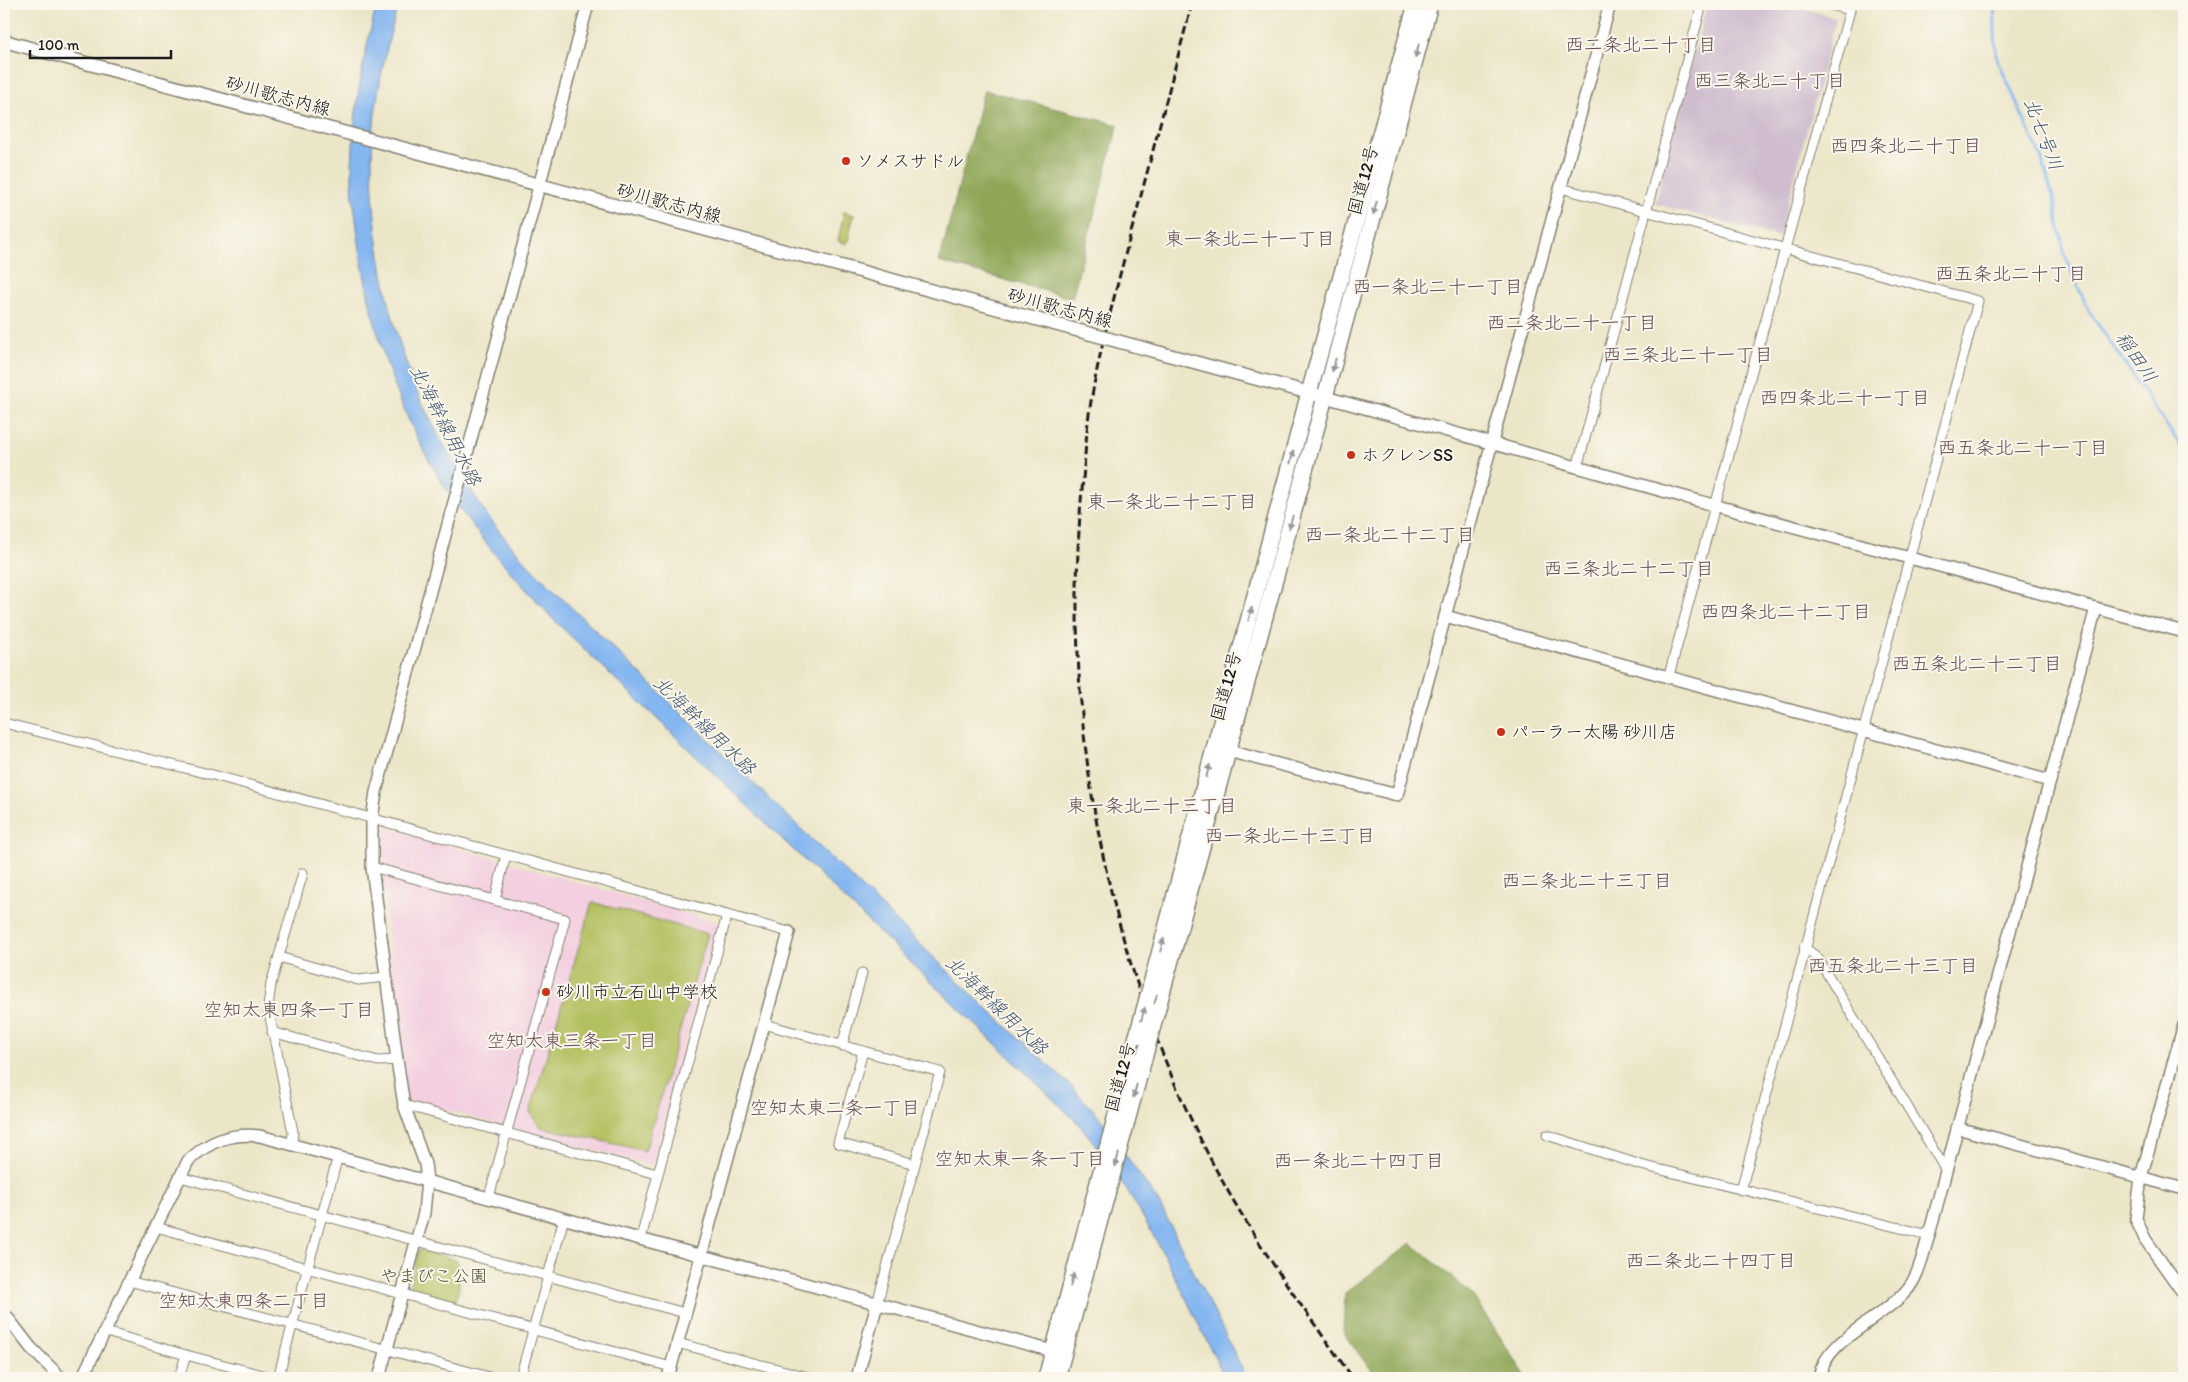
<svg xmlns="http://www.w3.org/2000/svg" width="2188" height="1382" font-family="Itim,'Klee One',sans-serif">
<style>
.built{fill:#f3cfe0}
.industrial{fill:#cfbdcf}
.green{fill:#b3c061;stroke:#686e3e}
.forest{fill:#8ea657;stroke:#55613a}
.water{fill:#84b6f0;stroke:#506986}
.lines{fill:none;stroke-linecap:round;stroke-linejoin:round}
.stream{stroke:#84b6f0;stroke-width:3}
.minor-casing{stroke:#848172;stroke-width:11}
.tertiary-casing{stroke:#848172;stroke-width:14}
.secondary-casing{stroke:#848172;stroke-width:15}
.trunk-casing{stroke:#848172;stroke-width:18}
.minor{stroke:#fff;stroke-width:9}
.tertiary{stroke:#fff;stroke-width:11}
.secondary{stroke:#fff;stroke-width:12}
.trunk{stroke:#fff;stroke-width:15}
.rail{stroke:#1c1c1c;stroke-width:3;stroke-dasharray:8 4;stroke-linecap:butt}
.secondary-bridge-casing{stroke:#848172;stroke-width:15;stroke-linecap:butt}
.trunk-bridge-casing{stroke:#848172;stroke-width:18;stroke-linecap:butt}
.secondary-bridge{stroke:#fff;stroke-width:12}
.trunk-bridge{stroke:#fff;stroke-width:15}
.oneway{fill:#999}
.poi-dot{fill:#c8321e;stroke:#fbf7ec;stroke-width:2}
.labels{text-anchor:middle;stroke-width:4;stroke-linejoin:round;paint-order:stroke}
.street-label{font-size:18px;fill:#1c1c1c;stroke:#fbf7ec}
.poi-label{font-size:18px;fill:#1c1c1c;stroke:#fbf7ec;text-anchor:start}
.park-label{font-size:18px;fill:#515534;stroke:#fbf7ec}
.neighbourhood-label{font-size:19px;fill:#674d55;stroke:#fbf7ec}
.water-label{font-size:19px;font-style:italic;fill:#465a71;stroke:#fbf7ec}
</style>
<rect width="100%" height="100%" fill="#fbf7ec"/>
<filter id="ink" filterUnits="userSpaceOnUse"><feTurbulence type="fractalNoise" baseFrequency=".02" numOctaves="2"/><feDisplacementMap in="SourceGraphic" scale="10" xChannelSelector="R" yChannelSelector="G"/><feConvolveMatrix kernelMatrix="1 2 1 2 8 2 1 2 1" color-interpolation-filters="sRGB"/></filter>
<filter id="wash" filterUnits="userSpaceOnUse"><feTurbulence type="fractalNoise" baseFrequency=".0096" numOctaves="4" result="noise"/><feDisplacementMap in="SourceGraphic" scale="20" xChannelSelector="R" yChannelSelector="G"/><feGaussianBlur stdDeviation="1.12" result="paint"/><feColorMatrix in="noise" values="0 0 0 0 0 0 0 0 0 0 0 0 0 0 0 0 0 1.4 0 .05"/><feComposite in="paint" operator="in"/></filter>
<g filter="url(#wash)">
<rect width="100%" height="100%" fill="#ece6c9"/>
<path class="built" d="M377 825 719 923 652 1166 407 1100 400 1061Z"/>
<path class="industrial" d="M1707 4H1788L1836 18 1779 237 1655 204Z"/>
<g class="green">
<path d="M844 212 854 215 847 244 838 241Z"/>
<path d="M592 902 708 934 645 1151 541 1127 530 1112Z"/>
<path d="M419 1250 457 1260 459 1287 455 1304 408 1292Z"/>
</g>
<g class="forest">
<path d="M984 90 1118 125 1072 298 939 262Z"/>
<path d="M1411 1243 1471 1293 1527 1378H1376L1343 1331 1345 1293Z"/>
</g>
<path class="water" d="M377 4H398C385 54 372 108 372 160 372 241 392 345 429 417 438 436 450 455 461 473 469 486 476 500 485 512 515 555 555 592 593 628L983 1005 1070 1085 1098 1115 1159 1203 1247 1378H1225C1181 1290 1141 1196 1076 1121L554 620C524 587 493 554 466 517 403 434 369 330 357 227 355 211 352 195 352 179 352 119 362 61 377 4Z"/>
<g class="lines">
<path class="stream" d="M1994 4 1996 56 2042 160 2055 204 2064 251 2073 276 2089 311 2184 451"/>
</g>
</g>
<g filter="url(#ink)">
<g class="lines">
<g class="minor-casing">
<g id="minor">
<path d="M1561 188 1978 301 1741 1190"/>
<path d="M1577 468 1702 4"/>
<path d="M1668 679 1850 10 1827 4"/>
<path d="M4 723 213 775 789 932"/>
<path d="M372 867 565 919 489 1197"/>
<path d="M495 900 506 855"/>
<path d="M1804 947 1817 957 1945 1169"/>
<path d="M279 957 358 980 386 977"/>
<path d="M764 1024 940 1072 877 1304"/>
<path d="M272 1032 378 1061 397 1060"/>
<path d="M842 1046 862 973"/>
<path d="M863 1051 838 1143 915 1164"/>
<path d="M404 1105 657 1174"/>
<path d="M1547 1135 1641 1165 1929 1235"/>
<path d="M292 1144 293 1132 268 1007 271 984 303 873"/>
<path d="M180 1177 685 1313"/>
<path d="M156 1227 671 1367"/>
<path d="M641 1238 727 915"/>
<path d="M129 1281 493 1378"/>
<path d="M106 1332 186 1355 274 1378"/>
<path d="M677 1343 812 1378"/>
<path d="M179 1378 186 1355"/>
<path d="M278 1378 338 1156"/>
<path d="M520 1378 564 1218"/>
</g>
</g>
<g class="tertiary-casing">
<g id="tertiary">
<path d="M1325 397 1717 506 2184 632"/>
<path d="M1445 616 2050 781"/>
<path d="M1228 751 1397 795 1610 4"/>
<path d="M2184 1025 2141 1177 2136 1219 2145 1239 2184 1294"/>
<path d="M1957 1128 2184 1189"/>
<path d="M4 1313 31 1348 61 1378"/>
<path d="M82 1378 188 1161C210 1140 231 1133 260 1136L1060 1353"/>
<path d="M379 1378 424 1213 427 1180 425 1164 404 1105 397 1060 372 867V819L376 792 588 4"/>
<path d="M668 1378 789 932"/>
<path d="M857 1378 877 1304"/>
<path d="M1819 1378C1825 1339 1881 1320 1906 1291 1919 1277 1923 1253 1929 1235L2096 608"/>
</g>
</g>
<g class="secondary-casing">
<g id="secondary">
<path d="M4 41 852 269"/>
<path d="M1242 375 1325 397"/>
</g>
</g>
<g class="trunk-casing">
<g id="trunk">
<path d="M1149 992 1309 393 1416 4"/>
<path d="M1157 1011 1325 397 1430 4"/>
<path d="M1046 1378 1137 1036"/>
<path d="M1057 1378 1145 1055"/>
</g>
</g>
<use href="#minor" class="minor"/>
<use href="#tertiary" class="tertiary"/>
<use href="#secondary" class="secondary"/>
<use href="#trunk" class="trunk"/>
<path class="rail" d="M1192 4C1171 81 1151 159 1130 236 1115 295 1098 354 1089 414 1086 436 1085 458 1083 479 1061 702 1099 930 1197 1132 1239 1220 1296 1299 1353 1378"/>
<g class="secondary-bridge-casing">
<path id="secondary-bridge" d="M852 269 1242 375"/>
</g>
<g class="trunk-bridge-casing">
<g id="trunk-bridge">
<path d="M1137 1036 1149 992"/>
<path d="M1145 1055 1157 1011"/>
</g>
</g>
<use href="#secondary-bridge" class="secondary-bridge"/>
<use href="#trunk-bridge" class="trunk-bridge"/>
</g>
<defs><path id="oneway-solid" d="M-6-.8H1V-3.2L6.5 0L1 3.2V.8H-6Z" transform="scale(1.25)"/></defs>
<g class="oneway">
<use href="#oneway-solid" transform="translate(1417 51) rotate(105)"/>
<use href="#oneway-solid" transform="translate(1375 208) rotate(105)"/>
<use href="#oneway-solid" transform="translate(1334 365) rotate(105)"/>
<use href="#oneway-solid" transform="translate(1292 457) rotate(-75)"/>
<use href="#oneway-solid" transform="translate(1291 522) rotate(105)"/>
<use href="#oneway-solid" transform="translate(1250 614) rotate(-75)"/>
<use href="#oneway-solid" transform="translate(1208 771) rotate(-75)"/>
<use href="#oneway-solid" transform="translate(1162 945) rotate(-75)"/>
<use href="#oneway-solid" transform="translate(1143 1014) rotate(-74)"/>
<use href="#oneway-solid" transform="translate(1135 1091) rotate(105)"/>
<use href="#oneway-solid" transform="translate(1117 1160) rotate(105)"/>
<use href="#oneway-solid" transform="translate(1072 1280) rotate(-75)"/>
</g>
</g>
<g class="poi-dot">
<circle cx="846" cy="161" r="5"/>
<circle cx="1351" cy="455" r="5"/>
<circle cx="1501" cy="732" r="5"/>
<circle cx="546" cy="992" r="5"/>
</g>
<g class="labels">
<g class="street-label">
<text transform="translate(278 96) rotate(15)" y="6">砂川歌志内線</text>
<text transform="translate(1363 180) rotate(-75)" y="6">国道12号</text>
<text transform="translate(669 203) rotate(15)" y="6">砂川歌志内線</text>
<text transform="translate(1060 308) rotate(15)" y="6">砂川歌志内線</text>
<text transform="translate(1226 686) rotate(-75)" y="6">国道12号</text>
<text transform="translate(1120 1077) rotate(-75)" y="6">国道12号</text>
</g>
<g class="poi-label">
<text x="856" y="167">ソメスサドル</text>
<text x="1361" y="461">ホクレンSS</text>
<text x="1511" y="738">パーラー太陽 砂川店</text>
<text x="556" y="998">砂川市立石山中学校</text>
</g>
<g class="park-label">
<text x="434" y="1282">やまびこ公園</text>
</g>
<g class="neighbourhood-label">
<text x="1641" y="51">西二条北二十丁目</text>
<text x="1770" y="87">西三条北二十丁目</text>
<text x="1906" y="152">西四条北二十丁目</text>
<text x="1250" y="245">東一条北二十一丁目</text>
<text x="2011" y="280">西五条北二十丁目</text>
<text x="1438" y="293">西一条北二十一丁目</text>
<text x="1572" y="329">西二条北二十一丁目</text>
<text x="1688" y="361">西三条北二十一丁目</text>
<text x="1845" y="404">西四条北二十一丁目</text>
<text x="2023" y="454">西五条北二十一丁目</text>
<text x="1172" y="508">東一条北二十二丁目</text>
<text x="1390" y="541">西一条北二十二丁目</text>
<text x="1629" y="575">西三条北二十二丁目</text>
<text x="1786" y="618">西四条北二十二丁目</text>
<text x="1977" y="670">西五条北二十二丁目</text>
<text x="1152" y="812">東一条北二十三丁目</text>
<text x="1290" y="842">西一条北二十三丁目</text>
<text x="1587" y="887">西二条北二十三丁目</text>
<text x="1893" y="972">西五条北二十三丁目</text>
<text x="289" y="1016">空知太東四条一丁目</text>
<text x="572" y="1047">空知太東三条一丁目</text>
<text x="835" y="1114">空知太東二条一丁目</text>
<text x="1020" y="1165">空知太東一条一丁目</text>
<text x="1359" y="1167">西一条北二十四丁目</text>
<text x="1711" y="1267">西二条北二十四丁目</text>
<text x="244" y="1307">空知太東四条二丁目</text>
</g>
<g class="water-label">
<text transform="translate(2044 134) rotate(69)" y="7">北七号川</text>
<text transform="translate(2137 357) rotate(56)" y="7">稲田川</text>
<text transform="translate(446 425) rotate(63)" y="7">北海幹線用水路</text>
<text transform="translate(705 725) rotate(44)" y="7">北海幹線用水路</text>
<text transform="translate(997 1005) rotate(44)" y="7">北海幹線用水路</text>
</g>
</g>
<rect width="2188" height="1382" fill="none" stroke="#fbf7ec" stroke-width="20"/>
<path d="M30 50v8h141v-8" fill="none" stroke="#1c1c1c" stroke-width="2.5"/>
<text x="38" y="50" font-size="15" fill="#1c1c1c" stroke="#fbf7ec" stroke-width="4" paint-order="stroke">100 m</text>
</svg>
